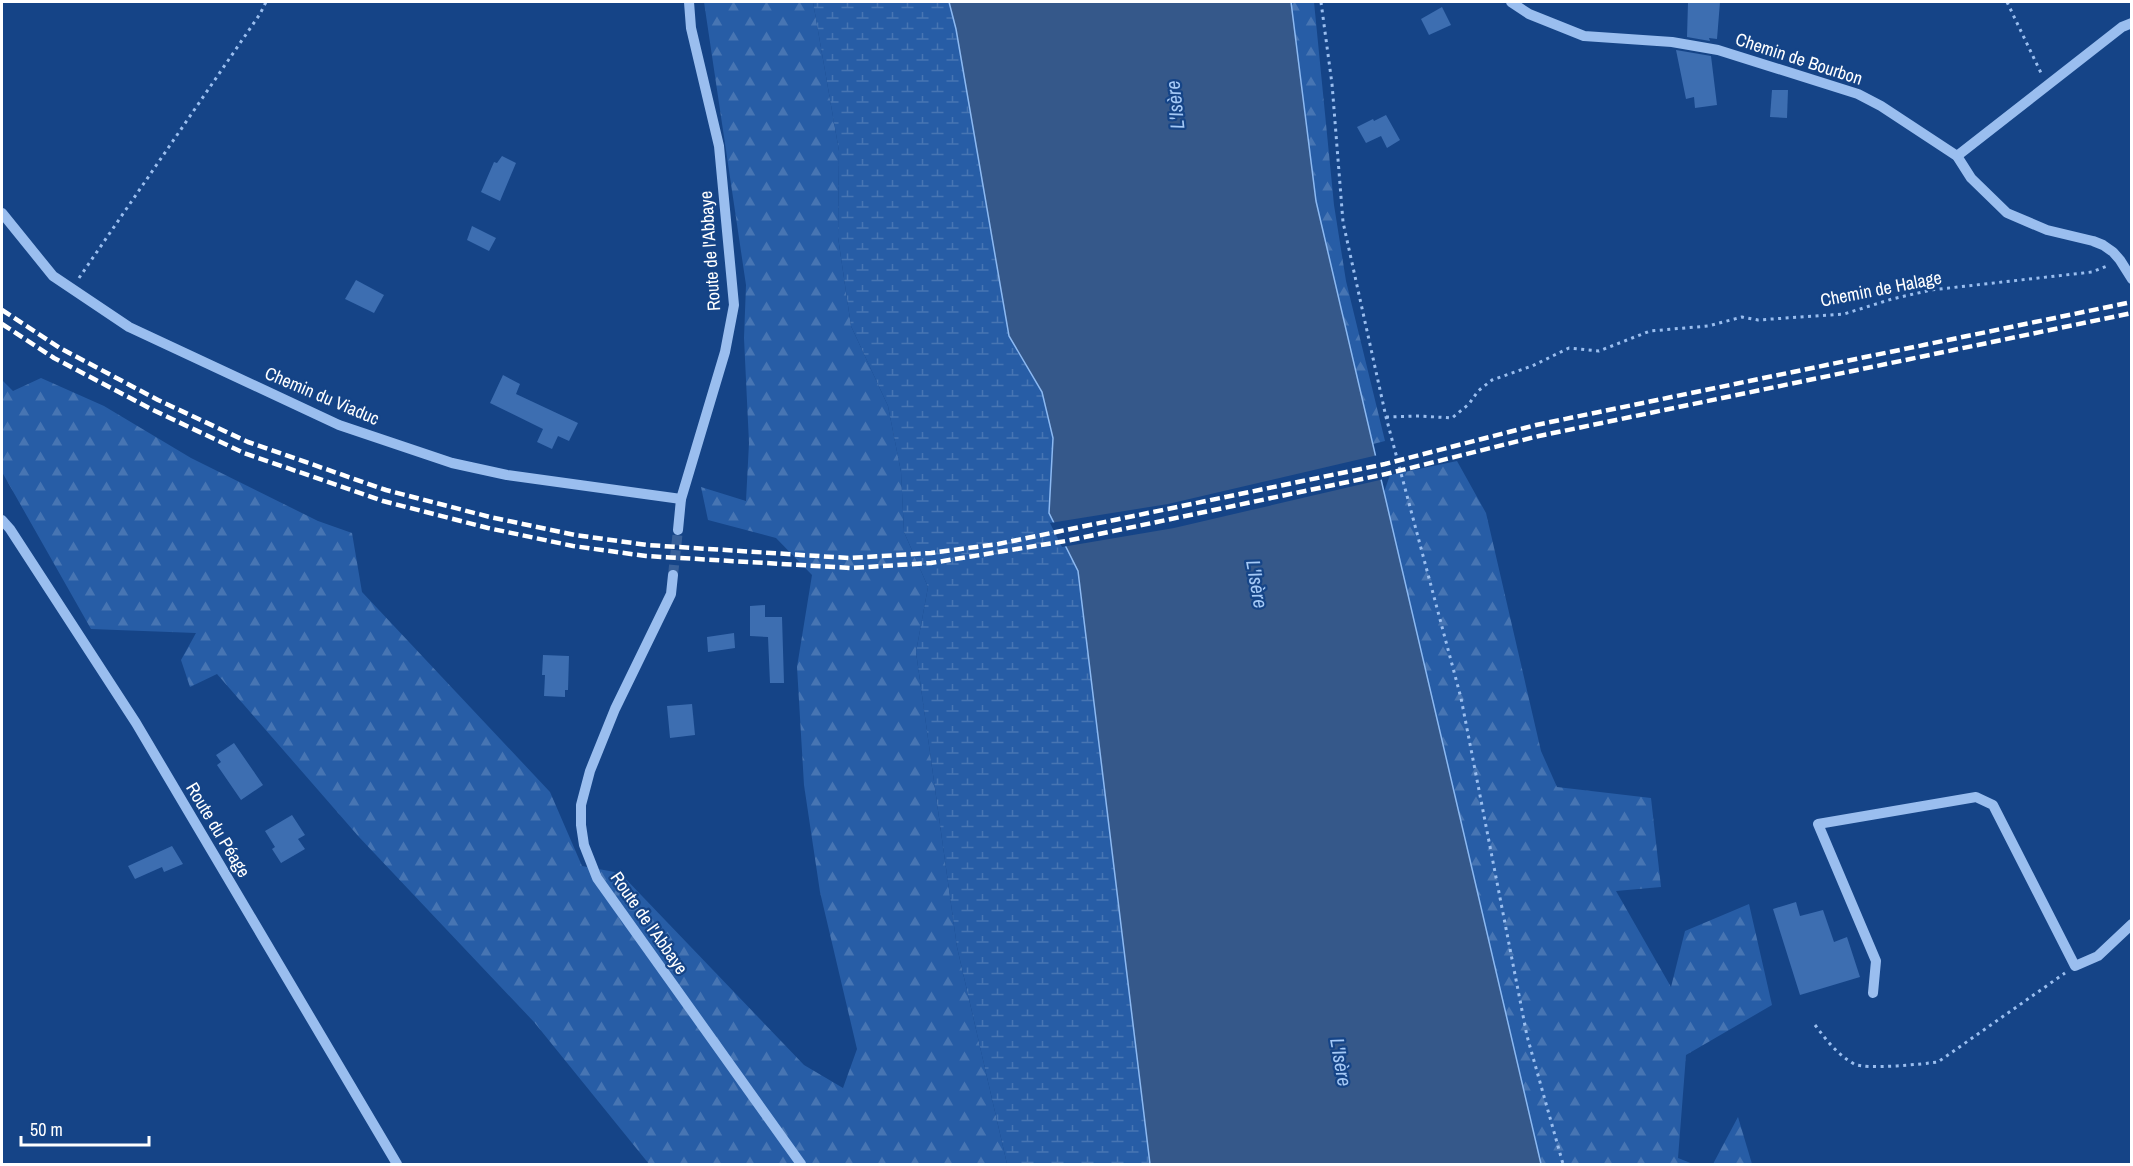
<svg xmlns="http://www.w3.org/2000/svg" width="2133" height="1166" font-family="'Archivo Narrow',sans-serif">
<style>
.forest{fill:url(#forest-firs)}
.wetland{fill:url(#wetland-marsh)}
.water{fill:#35588a;stroke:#8cb9f2;stroke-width:1.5}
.pier{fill:#154487}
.building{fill:#3d6eb1}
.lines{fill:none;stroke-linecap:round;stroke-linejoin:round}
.minor-tunnel{stroke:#386099;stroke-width:10;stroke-dasharray:10 5;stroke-linecap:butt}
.path{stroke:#9abeef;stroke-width:3;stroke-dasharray:3 4.5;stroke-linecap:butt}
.minor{stroke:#9abeef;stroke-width:10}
.rail{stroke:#fff;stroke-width:4.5;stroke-dasharray:10 4.5;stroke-linecap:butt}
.labels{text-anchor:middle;stroke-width:4.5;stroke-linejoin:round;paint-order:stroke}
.street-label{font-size:18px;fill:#fff;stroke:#154487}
.water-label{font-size:20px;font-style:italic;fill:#a5c9f6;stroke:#154487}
</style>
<defs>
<pattern id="forest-firs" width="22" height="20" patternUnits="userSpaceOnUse" patternTransform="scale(1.5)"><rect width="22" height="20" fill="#275da6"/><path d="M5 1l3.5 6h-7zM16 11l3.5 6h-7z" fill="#4775b3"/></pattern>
<pattern id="wetland-marsh" width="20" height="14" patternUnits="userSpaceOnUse" patternTransform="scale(1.5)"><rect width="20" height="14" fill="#275da6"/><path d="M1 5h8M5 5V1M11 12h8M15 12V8" fill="none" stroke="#4775b3"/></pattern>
</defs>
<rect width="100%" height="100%" fill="#154487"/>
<g class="forest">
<path d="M704 2H813L839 151 838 237 851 326 888 406 901 472 904 532 928 587 916 652 957 947 1007 1164H649L534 1022 359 837 217 674 190 687 181 660 196 633 91 629 2 472V380L13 391 41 378 104 406 191 458 318 521 352 533 362 592 550 792 582 866 620 873 804 1065 843 1088 857 1049 820 892 804 785 797 667 812 575 776 538 708 520 701 487 746 501 749 443 744 338 746 285Z"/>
<path d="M1291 2H1314L1334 205 1346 281 1385 441 1373 444 1316 201Z"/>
<path d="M1457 461 1486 513 1541 751 1557 787 1651 798 1661 887 1616 891 1671 987 1685 931 1749 904 1772 1005 1686 1055 1678 1158 1693 1164H1541L1384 492 1390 475Z"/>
<path d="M1738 1117 1752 1164H1713Z"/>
</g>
<path class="wetland" d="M813 2H949L956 29 1009 336 1042 392 1053 438 1049 513 1078 571 1150 1164H1007L957 947 916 652 928 587 904 532 901 472 888 406 851 326 838 237 839 151Z"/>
<path class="water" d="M949 2H1291L1316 201 1541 1164H1150L1078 571 1049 513 1053 438 1042 392 1009 336 956 29Z"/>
<path class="pier" d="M1378 455 1384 479 1174 528 1062 547 1050 523 1168 504Z"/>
<g class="building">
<path d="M1688 2H1720L1717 39 1709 38 1710 41 1687 37Z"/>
<path d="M1442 7 1451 25 1429 35 1421 19Z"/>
<path d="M1676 50 1711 56 1717 105 1695 108 1694 97 1686 99Z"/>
<path d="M1772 90H1788L1787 118 1770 117Z"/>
<path d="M1386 115 1400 140 1387 148 1381 136 1366 143 1357 127 1373 119 1374 121Z"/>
<path d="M502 156 516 163 500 201 481 192 494 162 497 163Z"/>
<path d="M472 226 496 238 489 251 467 240Z"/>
<path d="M356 280 384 295 374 313 345 299Z"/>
<path d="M503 375 520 384 516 394 578 423 569 441 558 436 552 449 537 442 543 429 490 403Z"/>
<path d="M765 605V617H782L784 683H770L768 637 750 636V606Z"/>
<path d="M734 633 735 648 708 652 707 637Z"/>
<path d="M543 655 569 656 568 690H565V697L544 696 545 675H542Z"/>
<path d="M692 704 695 735 670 738 667 706Z"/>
<path d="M234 743 263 785 241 800 217 765 221 762 216 755Z"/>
<path d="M292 815 305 835 298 839 305 849 281 863 272 849 275 847 265 831Z"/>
<path d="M172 846 183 864 164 872 162 867 135 879 128 866Z"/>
<path d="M1796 902 1800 916 1823 910 1834 942 1847 937 1860 977 1800 995 1773 909Z"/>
</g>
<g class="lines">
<path class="minor-tunnel" d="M673 575 678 530"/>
<g class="path">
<path d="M1321 2 1332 84 1343 222 1386 417 1461 698 1527 1036 1563 1164"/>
<path d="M2007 2 2042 75"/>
<path d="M79 278 260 14 266 2"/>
<path d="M1386 417 1420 416 1452 418 1469 404 1478 391 1492 380 1532 366 1569 348 1599 351 1650 331 1708 326 1742 317 1758 320 1844 314 1892 299 1931 290 2092 272 2107 266"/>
<path d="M1815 1025C1827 1041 1837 1054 1854 1064 1866 1070 1923 1064 1938 1062L2065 973"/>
</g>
<g class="minor">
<path d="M1511 2 1529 14 1584 36 1672 42 1718 50 1858 94 1881 106 1957 156 1971 178 2007 213 2047 230 2093 241 2103 245 2113 252 2120 260 2132 279"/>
<path d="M1957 156 2122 27 2132 23"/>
<path d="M2 213 53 276 129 327 339 425 452 463 507 475 681 499"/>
<path d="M2 520 10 529 136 723 397 1164"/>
<path d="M678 530 681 499 725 352 734 305 719 146 691 28 689 2"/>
<path d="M673 575 671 594 615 709 590 771 581 805V825L584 845 597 878 801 1164"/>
<path d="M1873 993 1876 961 1818 824 1976 797 1993 805 2075 966 2098 956 2132 924"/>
</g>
<g class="rail">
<path d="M2 310 60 348 158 400 248 442 386 490 490 517 575 535 647 545 849 558 931 553 998 544 1385 464 1536 425 2132 302"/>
<path d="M2 324 54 358 153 410 244 453 383 501 488 528 573 546 646 556 851 568 931 563 1066 541 1386 474 1539 436 2132 313"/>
</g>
</g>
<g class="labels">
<g class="street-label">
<text transform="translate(1799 59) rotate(18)" y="6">Chemin de Bourbon</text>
<text transform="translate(710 251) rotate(-94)" y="6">Route de l'Abbaye</text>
<text transform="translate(1881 289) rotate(-11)" y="6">Chemin de Halage</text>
<text transform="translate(322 396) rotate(23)" y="6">Chemin du Viaduc</text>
<text transform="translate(218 830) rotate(59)" y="6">Route du Péage</text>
<text transform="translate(649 923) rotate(55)" y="6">Route de l'Abbaye</text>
</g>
<g class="water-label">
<text transform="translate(1175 105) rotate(-96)" y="7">L'Isère</text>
<text transform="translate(1257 584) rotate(80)" y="7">L'Isère</text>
<text transform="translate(1341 1062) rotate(80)" y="7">L'Isère</text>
</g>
</g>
<rect width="2133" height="1166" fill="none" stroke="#ffffff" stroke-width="6"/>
<path d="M21 1136v9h128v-9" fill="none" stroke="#ffffff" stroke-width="3"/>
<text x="30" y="1136" font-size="18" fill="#ffffff" stroke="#154487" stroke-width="4.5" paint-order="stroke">50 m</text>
</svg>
